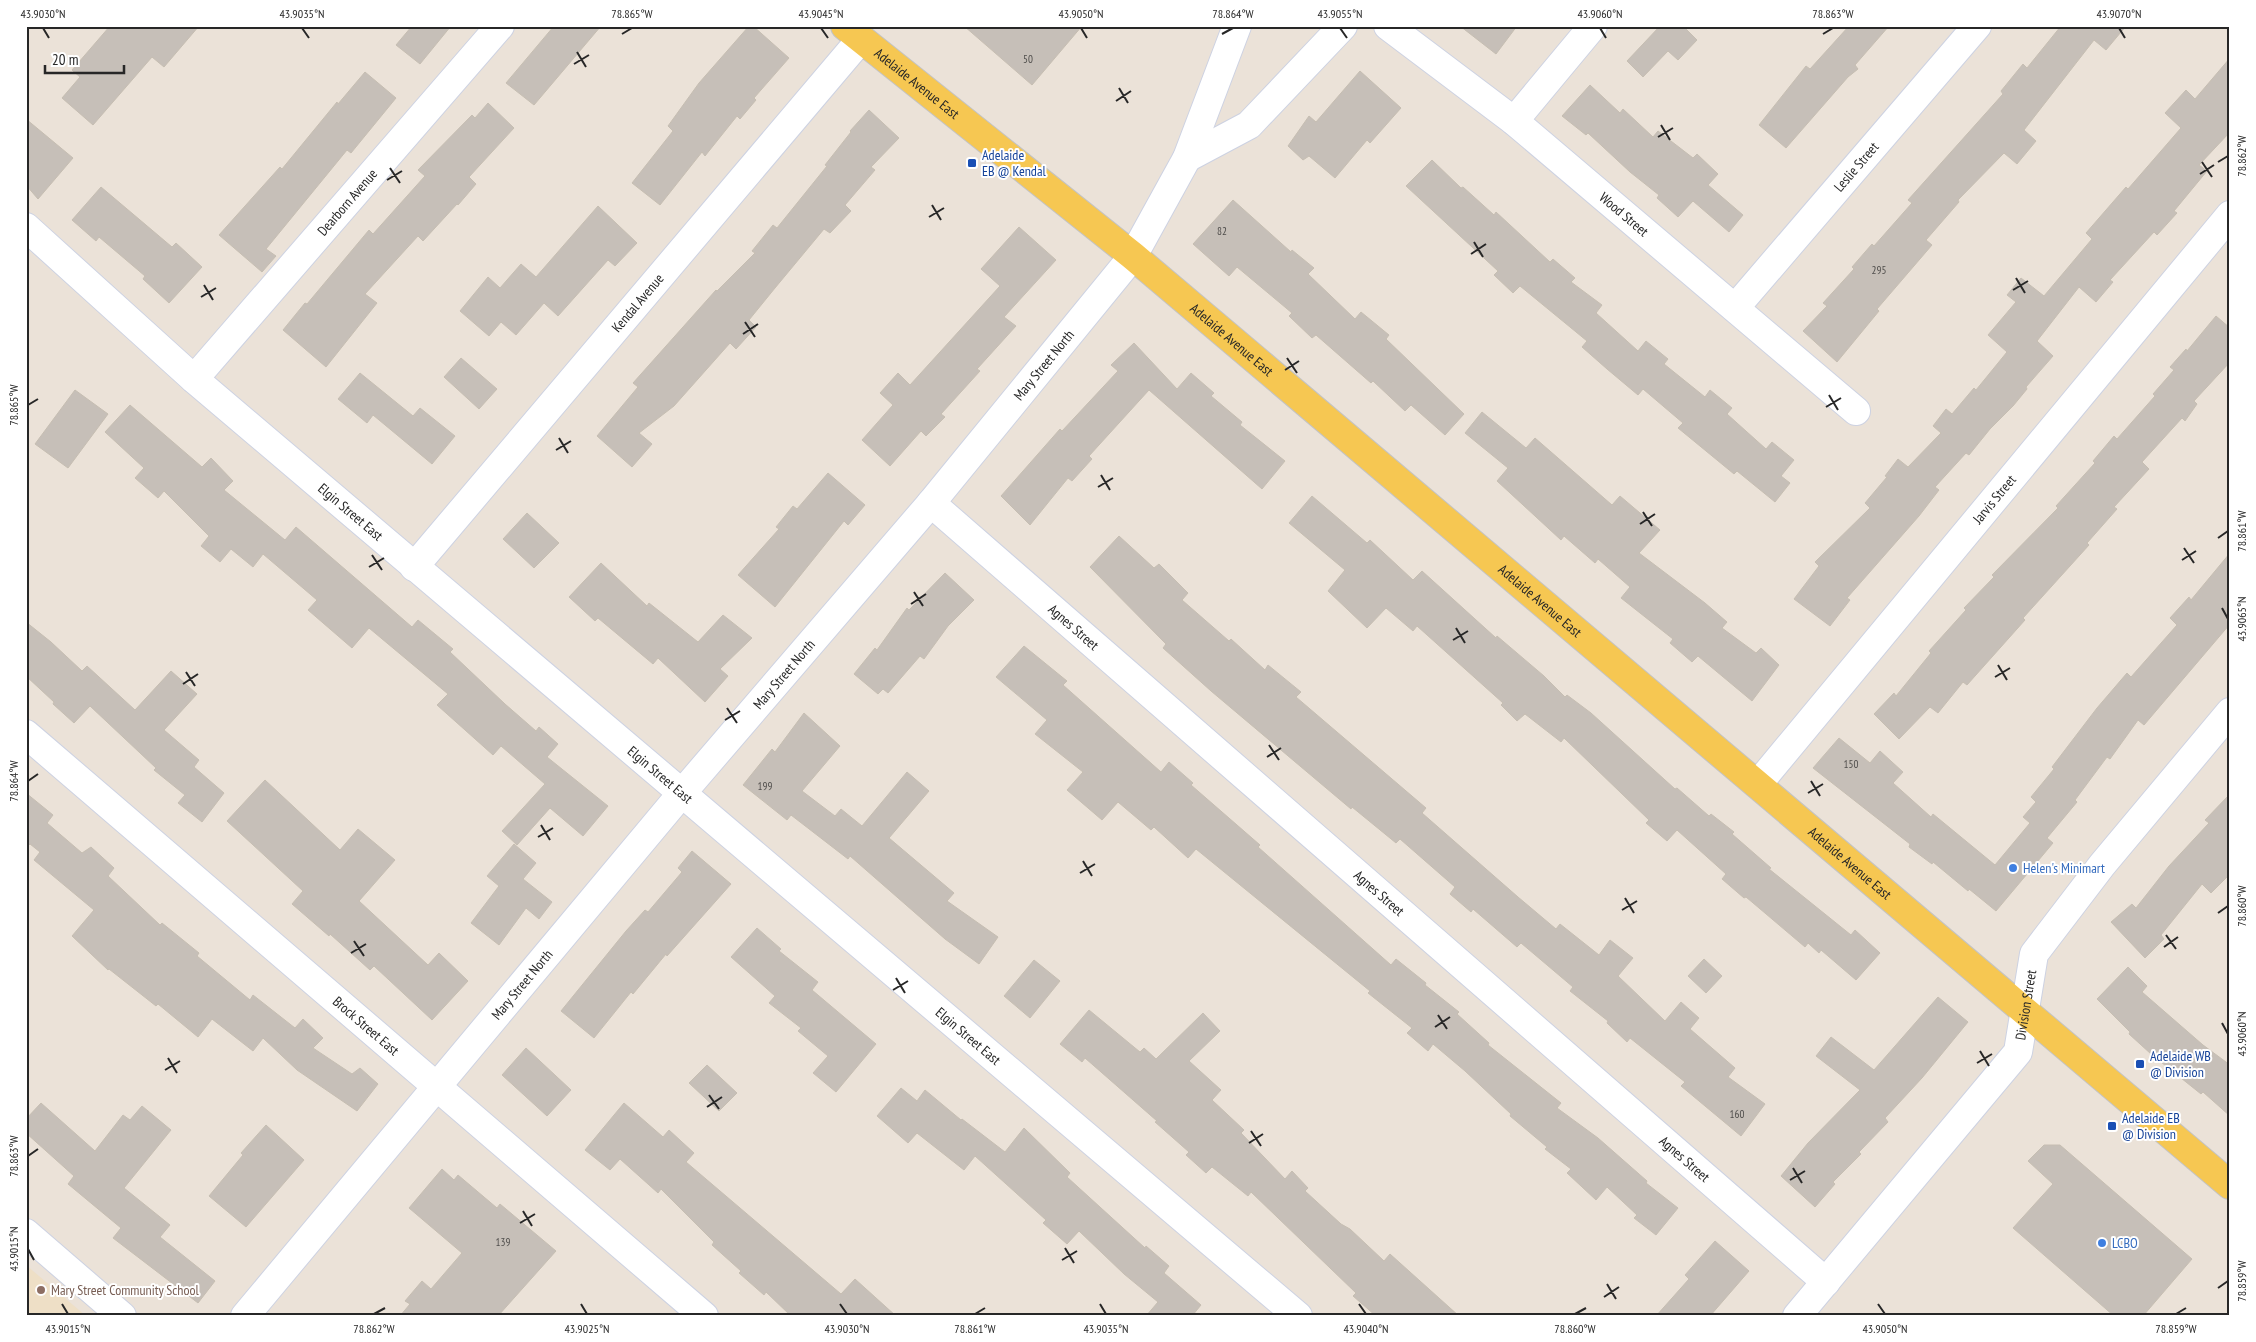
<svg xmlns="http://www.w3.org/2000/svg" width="2256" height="1342" font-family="'PT Sans Narrow',sans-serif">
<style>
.education{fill:#eedfc6}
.building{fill:#c6bfb8;stroke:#c6beb2}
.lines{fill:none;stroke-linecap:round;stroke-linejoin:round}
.minor-casing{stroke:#cdd2e2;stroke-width:30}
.major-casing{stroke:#c3c3c3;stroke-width:30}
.minor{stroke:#fff;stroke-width:28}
.major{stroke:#f6c752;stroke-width:28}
.ticks{fill:none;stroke:#272727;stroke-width:2}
.transit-dot{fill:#1a4fb4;stroke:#fff;stroke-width:2}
.shop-dot{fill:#3f7fe0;stroke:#fff;stroke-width:2}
.education-dot{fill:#8d6e63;stroke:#fff;stroke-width:2}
.labels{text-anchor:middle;stroke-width:4;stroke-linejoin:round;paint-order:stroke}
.number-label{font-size:11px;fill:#4f4d4b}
.street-label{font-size:14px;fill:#272727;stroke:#fff}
.transit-label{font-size:14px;fill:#164399;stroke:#fff;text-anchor:start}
.shop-label{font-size:14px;fill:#366cbe;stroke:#fff;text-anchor:start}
.education-label{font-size:14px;fill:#785e54;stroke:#fff;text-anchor:start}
.neatline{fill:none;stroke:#272727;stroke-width:2}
.ticks-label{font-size:12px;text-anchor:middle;fill:#272727}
</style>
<rect width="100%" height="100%" fill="#ebe2d8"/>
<path class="education" d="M26 1265 86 1316H26Z"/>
<g class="building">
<path d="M110 26H199L164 67 152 57 93 125 62 98 80 77 72 70Z"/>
<path d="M412 26H451L420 64 396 45Z"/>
<path d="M554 26H601L534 105 506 83Z"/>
<path d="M749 26H753L789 58 754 98 756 100 740 119 737 116 705 156 702 152 660 205 632 183 673 131 668 126 699 83Z"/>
<path d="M964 26H1082L1032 85Z"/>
<path d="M1460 26H1517L1496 54Z"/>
<path d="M1660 26H1683L1697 40 1678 60 1668 51 1643 77 1627 61Z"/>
<path d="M1849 26H1889L1855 65 1858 69 1848 77 1786 148 1759 125 1806 66 1810 69Z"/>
<path d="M2061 26H2126L2106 50 2094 40 2024 130 2036 141 2017 164 2004 153 1958 200 1959 202 1926 240 1932 245 1877 309 1879 311 1837 362 1803 331 1827 306 1823 303 1854 269 1852 267 1872 244 1874 246 1912 203 1908 200 2003 94 2001 91 2023 64 2027 68Z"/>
<path d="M2230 58V132L2199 165 2207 171 2174 211 2177 213 2157 235 2154 232 2110 280 2113 282 2096 302 2079 287 2037 341 2053 356 2026 387 2027 389 2013 406 1990 429 1969 455 1966 453 1935 487 1939 490 1919 516 1847 598 1850 600 1830 626 1794 599 1819 566 1815 562 1870 508 1865 503 1887 477 1885 476 1898 459 1908 467 1941 433 1933 426 1946 409 1952 414 1974 388 1976 390 2007 352 1988 335 2016 302 2007 295 2021 278 2044 296 2092 239 2086 233 2126 187 2128 189 2181 128 2165 113 2186 90 2195 99Z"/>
<path d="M1360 71 1401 108 1370 143 1367 140 1335 178 1309 156 1303 160 1288 146 1309 116 1316 122Z"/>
<path d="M365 72 396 98 351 153 347 150 266 249 276 256 262 272 219 235 280 167 282 169 337 102 338 104Z"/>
<path d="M1590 85 1620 113 1623 109 1653 137 1658 131 1693 158 1697 154 1718 174 1708 185 1743 215 1729 232 1693 201 1678 217 1657 198 1659 195 1630 172 1588 133 1586 135 1562 116Z"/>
<path d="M488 103 514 128 469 177 476 184 458 205 457 204 423 241 418 236 365 294 377 303 326 367 283 330 305 303 307 304 369 230 373 234 425 176 418 170 472 115 475 118Z"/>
<path d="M869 110 899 138 871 167 875 170 845 205 851 211 830 233 824 229 775 288 749 320 756 327 736 349 730 343 674 406 639 433 652 444 632 467 597 436 638 387 633 383 716 290 717 291 755 253 752 251 773 225 777 228 827 166 825 165 851 132 850 131Z"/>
<path d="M26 119 73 158 38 199 26 185Z"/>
<path d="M1432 160 1461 188 1463 187 1494 215 1496 212 1550 262 1553 259 1575 278 1571 282 1602 305 1596 313 1638 351 1646 341 1668 359 1664 364 1705 397 1710 390 1732 408 1727 414 1766 449 1772 442 1794 460 1781 476 1790 483 1775 502 1737 471 1734 474 1678 428 1683 423 1643 389 1638 395 1607 369 1582 347 1587 341 1520 286 1513 293 1494 275 1498 271 1406 186Z"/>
<path d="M101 187 172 247 176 243 202 267 169 303 143 279 145 276 99 237 96 241 72 220Z"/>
<path d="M1233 200 1291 252 1292 250 1314 268 1308 274 1355 319 1361 312 1389 335 1386 339 1464 414 1445 435 1411 405 1405 411 1373 381 1371 383 1316 335 1312 338 1289 316 1292 313 1237 267 1229 276 1193 244Z"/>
<path d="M598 206 637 243 615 266 608 260 558 316 544 303 516 335 501 322 489 336 460 311 488 277 500 288 521 264 536 277Z"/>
<path d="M1019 227 1056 260 1004 317 1016 326 977 369 980 371 941 414 945 417 926 436 921 431 890 466 862 440 893 405 880 393 898 373 910 385 1000 286 981 269Z"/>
<path d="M2216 316 2230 328V362L2194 401 2197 404 2185 421 2182 418 2142 462 2149 469 2114 507 2117 509 2087 543 2089 545 2023 618 2025 620 1967 685 1963 682 1938 713 1930 707 1899 739 1874 714 1894 693 1896 696 1931 653 1929 651 1966 610 1964 608 1994 577 1992 575 2058 508 2056 506 2095 463 2093 461 2114 436 2117 439 2155 396 2153 394 2174 370 2170 367 2186 349 2187 351Z"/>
<path d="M1134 343 1177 389 1191 373 1214 393 1211 396 1242 422 1240 425 1285 461 1262 489 1149 390 1089 456 1092 459 1072 481 1068 478 1030 525 1001 496 1060 429 1062 431 1118 371 1111 365Z"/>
<path d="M461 358 497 389 479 409 444 377Z"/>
<path d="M360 373 413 416 420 408 455 436 432 464 373 415 367 423 338 399Z"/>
<path d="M75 390 108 414 68 468 35 444Z"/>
<path d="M130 405 202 467 211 458 233 481 224 490 285 540 296 527 412 627 418 620 453 649 450 652 505 704 536 731 539 727 558 744 547 757 608 806 583 836 550 808 517 845 502 831 545 784 501 746 493 755 437 705 448 694 369 628 352 648 308 610 317 600 263 554 253 567 231 549 220 562 201 546 209 536 164 491 158 498 135 478 144 468 105 432Z"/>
<path d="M1482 412 1526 448 1535 438 1612 505 1620 496 1660 530 1639 553 1705 603 1727 622 1722 628 1756 653 1761 648 1779 665 1752 701 1698 656 1692 662 1670 643 1673 639 1621 598 1630 587 1598 559 1595 563 1564 536 1561 540 1497 481 1508 468 1465 433Z"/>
<path d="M828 473 865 505 848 525 844 521 775 607 738 575 779 529 776 527 793 506 797 509Z"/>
<path d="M1312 496 1367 543 1370 540 1413 580 1422 571 1496 638 1497 636 1544 676 1565 697 1567 695 1591 713 1675 789 1677 788 1709 816 1711 814 1734 832 1732 834 1771 868 1769 869 1851 935 1855 930 1880 953 1856 980 1821 950 1819 953 1808 943 1805 947 1746 897 1744 898 1722 879 1726 874 1677 830 1667 841 1646 823 1649 820 1564 738 1561 742 1525 714 1517 721 1501 705 1503 703 1417 626 1413 631 1386 608 1367 628 1328 591 1345 570 1289 523Z"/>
<path d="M527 513 559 543 534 568 503 539Z"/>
<path d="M1119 536 1154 568 1159 564 1188 593 1182 600 1229 641 1231 639 1265 670 1268 665 1301 692 1296 697 1426 808 1422 813 1518 897 1556 929 1560 924 1599 955 1610 940 1633 958 1618 976 1665 1021 1681 1002 1699 1018 1690 1029 1735 1068 1728 1077 1765 1104 1741 1136 1681 1086 1685 1082 1630 1038 1627 1042 1607 1023 1608 1021 1570 991 1573 987 1521 943 1517 947 1473 909 1471 912 1450 894 1455 887 1400 839 1396 843 1352 807 1351 809 1211 691 1163 648 1166 644 1090 567Z"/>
<path d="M2230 553V624L2144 725 2138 720 2110 759 2107 757 2075 800 2077 802 2047 838 2053 843 1996 911 1969 889 1968 891 1933 862 1932 864 1909 847 1910 844 1813 768 1839 738 1870 763 1880 751 1903 772 1893 783 1931 817 1933 814 1995 865 2030 823 2023 817 2036 802 2031 797 2054 769 2052 767 2097 708 2127 673 2131 677 2177 625 2170 618 2189 597 2191 600Z"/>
<path d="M601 563 647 606 649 603 698 642 723 615 752 638 720 669 728 676 705 702 658 658 653 664 598 618 595 621 569 597Z"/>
<path d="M945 573 974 600 948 626 924 659 920 656 888 693 883 689 878 694 854 674 875 648 877 650 907 608 909 610Z"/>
<path d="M26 622 51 642 82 671 87 666 135 710 171 671 197 694 164 730 199 760 194 767 224 793 202 822 178 803 185 795 154 770 156 768 90 706 74 723 53 704 54 702 26 676Z"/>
<path d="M1024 646 1067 681 1063 685 1161 772 1169 762 1193 783 1191 785 1260 845 1258 847 1391 965 1396 959 1426 983 1425 985 1459 1012 1457 1014 1489 1043 1488 1045 1561 1103 1557 1108 1598 1138 1647 1181 1646 1183 1678 1208 1656 1235 1634 1218 1637 1215 1607 1187 1596 1200 1567 1173 1571 1169 1545 1149 1547 1147 1510 1116 1511 1114 1465 1071 1433 1044 1428 1051 1407 1033 1412 1028 1368 993 1370 991 1196 849 1188 858 1154 827 1151 830 1118 802 1102 820 1067 790 1083 772 1035 734 1047 720 996 677Z"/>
<path d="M804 713 840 746 802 791 835 816 841 809 862 826 907 772 929 791 889 838 954 893 947 901 998 937 979 964 945 939 850 856 848 859 791 815 787 820 743 785 772 749 775 752Z"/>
<path d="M265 780 340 850 358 829 395 860 359 901 428 965 439 953 468 981 432 1020 374 966 370 970 330 934 329 936 292 904 303 891 227 821Z"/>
<path d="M26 793 53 815 47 823 82 853 91 847 114 868 108 876 160 925 162 923 199 953 197 956 250 1000 253 995 295 1028 303 1019 323 1038 313 1048 352 1074 360 1068 378 1084 357 1111 297 1070 263 1038 253 1051 212 1019 198 1037 158 1004 156 1006 109 969 108 970 72 936 94 910 34 860 40 852 30 844 26 848Z"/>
<path d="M2230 794V874L2211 893 2202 884 2161 935 2164 939 2145 958 2111 922 2132 904 2136 908 2169 866 2209 823 2205 820Z"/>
<path d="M514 844 536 863 523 879 552 902 539 919 526 908 499 945 471 923 499 886 487 876Z"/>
<path d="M692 851 731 884 667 956 666 954 633 994 631 992 594 1038 561 1011 626 931 645 910 648 912 682 872 678 868Z"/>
<path d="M757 928 781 949 779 951 818 982 812 990 876 1044 836 1092 813 1073 828 1056 798 1031 801 1028 769 1003 775 996 731 957Z"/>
<path d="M1704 959 1722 976 1706 993 1688 976Z"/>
<path d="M1034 960 1060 981 1030 1018 1004 996Z"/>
<path d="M2128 967 2147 986 2142 992 2203 1045 2230 1065V1116L2203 1092 2201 1094 2151 1054 2129 1034 2130 1032 2097 999Z"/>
<path d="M1938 997 1968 1022 1922 1078 1885 1118 1888 1122 1859 1152 1861 1154 1833 1182 1835 1184 1815 1207 1781 1176 1808 1143 1860 1090 1816 1056 1831 1037 1874 1070Z"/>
<path d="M1089 1010 1140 1052 1144 1048 1156 1059 1203 1013 1220 1031 1189 1061 1221 1090 1212 1100 1244 1130 1241 1133 1285 1179 1292 1171 1308 1188 1305 1191 1341 1224 1350 1229 1384 1261 1390 1254 1459 1316H1376L1353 1296 1356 1293 1251 1192 1248 1196 1212 1167 1206 1173 1186 1155 1189 1152 1155 1122 1157 1121 1085 1058 1082 1062 1060 1044Z"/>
<path d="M526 1048 571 1090 547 1116 502 1075Z"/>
<path d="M707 1065 737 1093 719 1111 689 1083Z"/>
<path d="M901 1088 917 1101 925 1090 961 1120 962 1119 1005 1152 1024 1128 1070 1173 1067 1177 1145 1248 1146 1246 1169 1266 1164 1273 1201 1305 1192 1316H1146L1158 1302 1124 1274 1079 1231 1067 1244 1043 1223 1046 1220 975 1156 964 1170 917 1133 908 1143 877 1116Z"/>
<path d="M41 1103 95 1151 123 1115 130 1120 142 1106 171 1130 124 1188 170 1225 160 1237 215 1281 198 1303 113 1238 121 1228 68 1184 74 1176 26 1133V1119Z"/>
<path d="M624 1103 663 1137 669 1130 694 1153 686 1162 841 1294 855 1279 896 1316H791L766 1292 764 1295 739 1273 741 1271 712 1245 714 1242 661 1189 658 1193 620 1159 610 1170 585 1150Z"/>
<path d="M266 1125 304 1160 246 1227 209 1196 243 1155 241 1153Z"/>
<path d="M2044 1145H2060L2192 1259 2143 1316H2114L2013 1228 2053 1184 2028 1161Z"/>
<path d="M442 1169 454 1180 458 1175 497 1208 500 1204 556 1251 498 1316H400L410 1304 405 1301 422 1281 431 1289 462 1253 409 1208Z"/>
<path d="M1715 1241 1749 1271 1710 1316H1656L1689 1279 1685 1275Z"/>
</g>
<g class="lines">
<g class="minor-casing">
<g id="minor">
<path id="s1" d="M1388 26 1514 121 1856 411"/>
<path d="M1514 121 1593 26"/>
<path d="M1187 158 1249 125 1343 26"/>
<path id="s2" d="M26 227 194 379 1298 1316"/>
<path id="s3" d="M1735 308 1977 26"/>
<path id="s4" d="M194 379 500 26"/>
<path id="s5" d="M931 503 1826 1282"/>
<path id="s6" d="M414 567 861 39"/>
<path id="s7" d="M26 734 704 1316"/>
<path id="s8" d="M1758 784 2230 215"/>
<path d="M26 1233 122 1316"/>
<path id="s9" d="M245 1316 682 793 931 503 1133 256 1187 158 1237 26"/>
<path id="s10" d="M1797 1316 2018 1052 2034 954 2102 865 2230 712"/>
</g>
</g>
<g class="major-casing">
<g id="major">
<path id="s11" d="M845 26 1133 256 2230 1185"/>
</g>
</g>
<use href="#minor" class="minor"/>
<use href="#major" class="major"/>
</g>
<path class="ticks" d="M43 28 49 38M302 28 309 38M821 28 828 38M1081 28 1087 38M1340 28 1347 38M1600 28 1606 38M2119 28 2125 38M622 34 632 28M1222 34 1233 28M1823 34 1833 28M577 52 586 67M574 64 589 55M1119 88 1128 103M1116 101 1131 91M1661 125 1670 140M1658 137 1673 128M2202 162 2212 177M2218 162 2228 156M390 168 400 183M2200 174 2214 165M387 180 402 171M932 205 941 220M929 217 944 208M1474 242 1483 257M1471 254 1486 244M2016 278 2025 293M204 285 213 300M2013 290 2028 281M201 297 216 288M745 322 755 337M743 334 758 324M1287 358 1297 373M1285 370 1299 361M1829 395 1838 410M28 405 38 399M1826 407 1841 398M559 438 568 453M556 450 571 441M1101 475 1110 490M1098 487 1113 478M1643 512 1652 526M1640 524 1655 514M2218 538 2228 531M2184 548 2194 563M372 555 382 570M2182 560 2196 551M369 567 384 558M914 592 923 606M911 604 926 594M2222 608 2228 619M1456 628 1465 643M1453 640 1468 631M1998 665 2007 680M186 672 195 686M1995 677 2010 668M183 684 198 674M727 708 737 723M725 720 740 711M1269 745 1279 760M1267 757 1281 748M28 781 38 774M1811 781 1820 796M1808 793 1823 784M541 825 550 840M538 837 553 828M1083 861 1092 876M1080 873 1095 864M1625 898 1634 913M1622 910 1637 901M2218 913 2228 906M2166 935 2176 949M354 941 364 956M2164 947 2178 937M351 953 366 944M896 978 905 993M893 990 908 981M1438 1015 1447 1029M2222 1023 2228 1034M1435 1027 1450 1017M1980 1051 1989 1066M168 1058 177 1073M1977 1063 1992 1054M165 1070 180 1061M709 1095 719 1109M707 1107 722 1097M1251 1131 1261 1146M1249 1143 1263 1134M28 1156 38 1149M1793 1168 1802 1183M1790 1180 1805 1171M523 1211 532 1226M520 1223 535 1214M1065 1248 1074 1263M28 1249 34 1260M1062 1260 1077 1251M1607 1284 1616 1299M2218 1288 2228 1281M1604 1297 1619 1287M62 1304 68 1314M581 1304 587 1314M840 1304 847 1314M1100 1304 1106 1314M1359 1304 1366 1314M1878 1304 1885 1314M374 1314 385 1308M975 1314 985 1308M1575 1314 1586 1308M2176 1314 2186 1308"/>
<g class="transit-dot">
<rect x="967" y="158" width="10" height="10" rx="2.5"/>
<rect x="2135" y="1059" width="10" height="10" rx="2.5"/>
<rect x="2107" y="1121" width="10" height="10" rx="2.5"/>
</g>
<g class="shop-dot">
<circle cx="2013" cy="868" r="5"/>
<circle cx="2102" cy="1243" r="5"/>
</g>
<circle class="education-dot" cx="41" cy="1290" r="5"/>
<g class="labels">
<g class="number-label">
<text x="1028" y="63">50</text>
<text x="1222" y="235">82</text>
<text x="1879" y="274">295</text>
<text x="1851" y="768">150</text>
<text x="765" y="790">199</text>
<text x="1737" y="1118">160</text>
<text x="503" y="1246">139</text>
</g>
<g class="street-label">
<text dy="5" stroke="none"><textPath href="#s11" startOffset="92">Adelaide Avenue East</textPath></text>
<text dy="5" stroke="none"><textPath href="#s3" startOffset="186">Leslie Street</textPath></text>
<text dy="5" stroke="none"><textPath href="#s4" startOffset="234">Dearborn Avenue</textPath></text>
<text dy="5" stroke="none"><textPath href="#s1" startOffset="302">Wood Street</textPath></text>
<text dy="5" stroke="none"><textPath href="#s6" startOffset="346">Kendal Avenue</textPath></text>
<text dy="5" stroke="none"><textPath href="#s11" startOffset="498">Adelaide Avenue East</textPath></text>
<text dy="5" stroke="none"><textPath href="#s9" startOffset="1242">Mary Street North</textPath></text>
<text dy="5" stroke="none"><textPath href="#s8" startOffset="370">Jarvis Street</textPath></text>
<text dy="5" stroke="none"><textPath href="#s2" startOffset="432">Elgin Street East</textPath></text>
<text dy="5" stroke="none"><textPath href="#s11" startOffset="902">Adelaide Avenue East</textPath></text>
<text dy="5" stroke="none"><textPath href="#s5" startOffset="189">Agnes Street</textPath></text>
<text dy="5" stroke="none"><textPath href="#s9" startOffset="838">Mary Street North</textPath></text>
<text dy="5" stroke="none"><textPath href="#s2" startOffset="838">Elgin Street East</textPath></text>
<text dy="5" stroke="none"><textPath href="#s11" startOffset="1308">Adelaide Avenue East</textPath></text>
<text dy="5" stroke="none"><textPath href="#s5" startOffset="594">Agnes Street</textPath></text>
<text dy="5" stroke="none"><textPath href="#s9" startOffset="432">Mary Street North</textPath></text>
<text dy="5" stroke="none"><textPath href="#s10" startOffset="392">Division Street</textPath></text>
<text dy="5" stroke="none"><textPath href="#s7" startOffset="448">Brock Street East</textPath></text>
<text dy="5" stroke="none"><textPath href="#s2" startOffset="1242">Elgin Street East</textPath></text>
<text dy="5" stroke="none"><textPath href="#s5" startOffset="999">Agnes Street</textPath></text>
</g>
<g class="transit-label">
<text x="982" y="160">Adelaide<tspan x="982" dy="16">EB @ Kendal</tspan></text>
<text x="2150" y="1061">Adelaide WB<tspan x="2150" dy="16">@ Division</tspan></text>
<text x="2122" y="1123">Adelaide EB<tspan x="2122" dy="16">@ Division</tspan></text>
</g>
<g class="shop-label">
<text x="2023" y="873">Helen's Minimart</text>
<text x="2112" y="1248">LCBO</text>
</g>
<g class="education-label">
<text x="51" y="1295">Mary Street Community School</text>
</g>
</g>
<rect width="2256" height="1342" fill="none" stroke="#ffffff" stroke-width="55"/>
<path d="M45 65v8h79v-8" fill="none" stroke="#272727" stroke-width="2.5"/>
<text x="52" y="65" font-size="15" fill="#272727" stroke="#ffffff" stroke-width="4" paint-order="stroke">20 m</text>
<rect x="28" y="28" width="2200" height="1286" class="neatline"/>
<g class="ticks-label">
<text x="43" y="18">43.9030°N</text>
<text x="302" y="18">43.9035°N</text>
<text x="632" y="18">78.865°W</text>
<text x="821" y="18">43.9045°N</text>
<text x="1081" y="18">43.9050°N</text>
<text x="1233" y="18">78.864°W</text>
<text x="1340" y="18">43.9055°N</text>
<text x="1600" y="18">43.9060°N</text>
<text x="1833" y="18">78.863°W</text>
<text x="2119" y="18">43.9070°N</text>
<text transform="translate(2242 156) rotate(-90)" y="4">78.862°W</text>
<text transform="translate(14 405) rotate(-90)" y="4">78.865°W</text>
<text transform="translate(2242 531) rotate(-90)" y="4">78.861°W</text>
<text transform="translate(2242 619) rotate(-90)" y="4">43.9065°N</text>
<text transform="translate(14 781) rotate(-90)" y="4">78.864°W</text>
<text transform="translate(2242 906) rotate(-90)" y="4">78.860°W</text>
<text transform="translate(2242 1034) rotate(-90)" y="4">43.9060°N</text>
<text transform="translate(14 1156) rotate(-90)" y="4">78.863°W</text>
<text transform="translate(14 1249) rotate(-90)" y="4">43.9015°N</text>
<text transform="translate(2242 1281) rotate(-90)" y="4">78.859°W</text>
<text x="68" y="1333">43.9015°N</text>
<text x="374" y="1333">78.862°W</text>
<text x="587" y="1333">43.9025°N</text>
<text x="847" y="1333">43.9030°N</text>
<text x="975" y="1333">78.861°W</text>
<text x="1106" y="1333">43.9035°N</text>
<text x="1366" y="1333">43.9040°N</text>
<text x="1575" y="1333">78.860°W</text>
<text x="1885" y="1333">43.9050°N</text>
<text x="2176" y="1333">78.859°W</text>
</g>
</svg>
